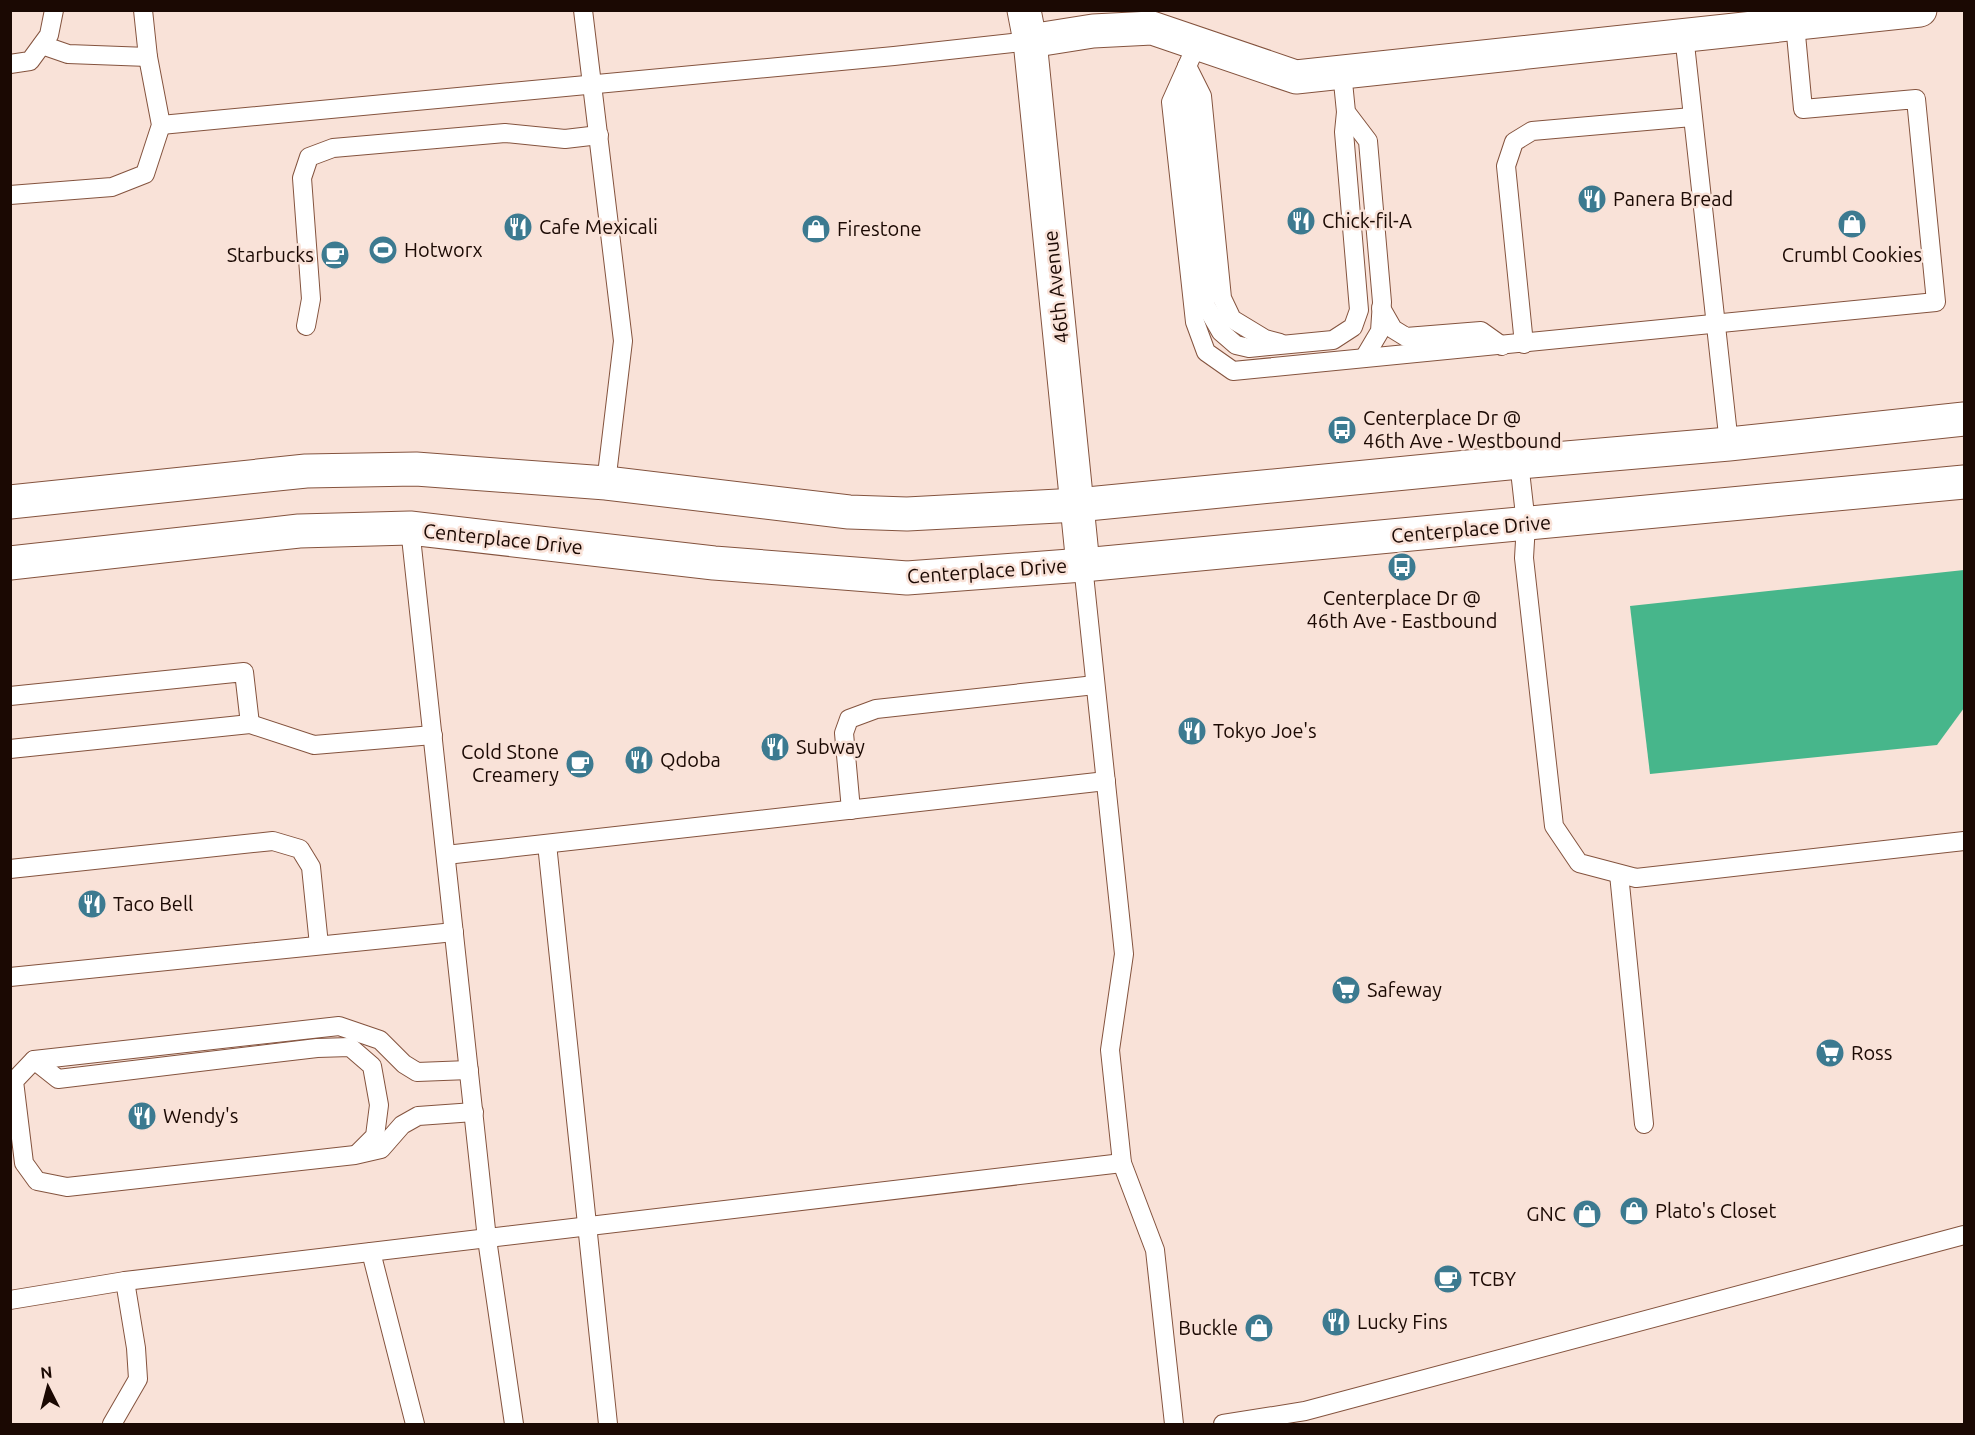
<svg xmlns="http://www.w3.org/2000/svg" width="1975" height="1435" font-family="Ubuntu,sans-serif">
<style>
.water{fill:#47b68b}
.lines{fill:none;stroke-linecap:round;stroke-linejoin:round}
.lane-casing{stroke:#84533e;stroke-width:20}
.street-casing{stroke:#84533e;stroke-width:35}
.secondary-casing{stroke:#84533e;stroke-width:35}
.lane{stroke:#fff;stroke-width:18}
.street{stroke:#fff;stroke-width:33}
.secondary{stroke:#fff;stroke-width:33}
.labels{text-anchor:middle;stroke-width:5;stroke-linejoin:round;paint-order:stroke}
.poi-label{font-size:20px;fill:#1b0903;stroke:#f9e2d8;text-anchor:start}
.street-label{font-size:20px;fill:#1b0903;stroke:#f9e2d8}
</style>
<rect width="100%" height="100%" fill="#f9e2d8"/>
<path class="water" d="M1964 570V708L1937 745 1650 774 1630 606Z"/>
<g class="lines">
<g class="lane-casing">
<g id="lane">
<path d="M583 10 623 341 606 483"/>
<path d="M1684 35 1729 444"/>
<path d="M1197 44 1171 102 1195 322 1206 352 1233 371C1467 349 1701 324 1936 302L1916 99 1803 109 1795 24"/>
<path d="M42 45 68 54 148 57"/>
<path d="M10 64 30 61 49 35 54 10"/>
<path d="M1187 66 1202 96 1222 298 1232 319 1265 339 1280 343"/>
<path d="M1342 72 1346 112 1368 141 1382 302 1380 331 1364 358"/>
<path d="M1183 79 1206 306 1221 332 1236 345 1249 348 1333 340 1353 327 1359 310 1344 132 1346 112"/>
<path d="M161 125 894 56 1030 41"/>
<path d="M10 195 112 187 145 174 161 125 148 57 143 10"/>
<path d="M1381 308 1393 329 1406 337 1481 331 1502 346"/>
<path d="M306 326 311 299 302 178 309 157 333 148 505 133 565 139 599 135"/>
<path d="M1524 344 1506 166 1514 142 1532 131 1692 117"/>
<path d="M1519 462 1526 524 1524 558 1554 826 1579 863 1636 878 1964 841"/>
<path d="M410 528 487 1239 514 1424"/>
<path d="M1083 565 1124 954 1110 1050 1122 1163 1155 1250 1174 1424"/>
<path d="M10 696 244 672 250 724"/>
<path d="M10 749 250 724 314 745 433 735"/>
<path d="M851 810 844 733 849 719 876 709 1095 685"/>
<path d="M547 844 608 1424"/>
<path d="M446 855 1106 781"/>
<path d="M10 869 273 841 300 849 311 867 319 945"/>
<path d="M1619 874 1644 1124"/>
<path d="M10 977 454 932"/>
<path d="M34 1060 58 1079 317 1048 350 1047 372 1066 379 1105 375 1136 357 1154"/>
<path d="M469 1070 417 1072 404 1064 380 1040 339 1026 34 1060 14 1081 24 1163 37 1181 67 1187 355 1155 381 1149 402 1125 418 1116 474 1112"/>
<path d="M371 1252 415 1424"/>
<path d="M10 1300 125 1281 1122 1163"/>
<path d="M112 1424 138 1379 136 1348 125 1281"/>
<path d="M1223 1424 1305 1411 1964 1235"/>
</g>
</g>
<g class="street-casing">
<path id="street" d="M1030 41 1093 31 1152 28 1296 77 1920 10"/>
</g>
<g class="secondary-casing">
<g id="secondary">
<path d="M1024 10 1030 41 1083 565"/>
<path d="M10 502 306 471 416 469 606 483 849 512 907 514 1077 505 1519 462 1729 444 1964 419"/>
<path d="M10 563 299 531 410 528 714 563 907 578 1083 565 1964 482"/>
</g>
</g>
<use href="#lane" class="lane"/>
<use href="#street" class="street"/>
<use href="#secondary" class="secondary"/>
</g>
<defs>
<g id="restaurant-disc" transform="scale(1.5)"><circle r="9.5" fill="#3c7a90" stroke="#f9e2d8"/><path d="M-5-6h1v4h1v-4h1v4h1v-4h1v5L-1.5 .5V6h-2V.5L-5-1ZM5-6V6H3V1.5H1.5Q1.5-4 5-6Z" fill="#fff"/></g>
<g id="shop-disc" transform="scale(1.5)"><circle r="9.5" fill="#3c7a90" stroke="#f9e2d8"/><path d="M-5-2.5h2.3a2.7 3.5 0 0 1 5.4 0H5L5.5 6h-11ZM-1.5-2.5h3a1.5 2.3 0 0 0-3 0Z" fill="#fff"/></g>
<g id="stadium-disc" transform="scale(1.5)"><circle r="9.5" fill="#3c7a90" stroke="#f9e2d8"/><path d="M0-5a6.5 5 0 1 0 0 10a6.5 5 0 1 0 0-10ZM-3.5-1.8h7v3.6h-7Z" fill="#fff"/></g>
<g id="cafe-disc" transform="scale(1.5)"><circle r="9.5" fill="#3c7a90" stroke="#f9e2d8"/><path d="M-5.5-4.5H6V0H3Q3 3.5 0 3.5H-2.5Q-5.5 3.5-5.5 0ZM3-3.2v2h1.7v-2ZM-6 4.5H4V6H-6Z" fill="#fff"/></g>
<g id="bus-disc" transform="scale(1.5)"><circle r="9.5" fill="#3c7a90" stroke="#f9e2d8"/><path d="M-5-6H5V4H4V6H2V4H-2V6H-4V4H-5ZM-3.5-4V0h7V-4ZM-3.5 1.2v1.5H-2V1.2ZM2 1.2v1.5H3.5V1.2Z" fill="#fff"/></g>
<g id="supermarket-disc" transform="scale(1.5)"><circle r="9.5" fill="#3c7a90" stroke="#f9e2d8"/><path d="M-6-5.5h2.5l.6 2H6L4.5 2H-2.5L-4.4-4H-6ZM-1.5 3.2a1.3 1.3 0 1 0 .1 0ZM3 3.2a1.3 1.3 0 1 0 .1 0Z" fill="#fff"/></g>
</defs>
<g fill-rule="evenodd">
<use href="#restaurant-disc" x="1592" y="199"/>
<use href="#restaurant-disc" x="1301" y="221"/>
<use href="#shop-disc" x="1852" y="224"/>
<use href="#restaurant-disc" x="518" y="227"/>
<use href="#shop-disc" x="816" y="229"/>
<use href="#stadium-disc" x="383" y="250"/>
<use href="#cafe-disc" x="335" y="255"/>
<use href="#bus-disc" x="1342" y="430"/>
<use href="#bus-disc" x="1402" y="567"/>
<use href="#restaurant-disc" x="1192" y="731"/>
<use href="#restaurant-disc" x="775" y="747"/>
<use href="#restaurant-disc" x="639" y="760"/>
<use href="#cafe-disc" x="580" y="764"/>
<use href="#restaurant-disc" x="92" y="904"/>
<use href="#supermarket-disc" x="1346" y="990"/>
<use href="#supermarket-disc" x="1830" y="1053"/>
<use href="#restaurant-disc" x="142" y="1116"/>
<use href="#shop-disc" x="1634" y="1211"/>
<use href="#shop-disc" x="1587" y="1214"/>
<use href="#cafe-disc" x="1448" y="1279"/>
<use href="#restaurant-disc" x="1336" y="1322"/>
<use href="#shop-disc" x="1259" y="1328"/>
</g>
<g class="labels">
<g class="poi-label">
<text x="1613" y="206">Panera Bread</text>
<text x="1322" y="228">Chick-fil-A</text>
<text x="539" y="234">Cafe Mexicali</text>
<text x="837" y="236">Firestone</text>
<text x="404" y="257">Hotworx</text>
<text x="314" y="262" text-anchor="end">Starbucks</text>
<text x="1852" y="262" text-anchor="middle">Crumbl Cookies</text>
<text x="1363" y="425">Centerplace Dr @<tspan x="1363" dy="23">46th Ave - Westbound</tspan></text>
<text x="1402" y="605" text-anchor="middle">Centerplace Dr @<tspan x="1402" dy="23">46th Ave - Eastbound</tspan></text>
<text x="1213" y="738">Tokyo Joe's</text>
<text x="796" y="754">Subway</text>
<text x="559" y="759" text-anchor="end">Cold Stone<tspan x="559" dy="23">Creamery</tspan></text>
<text x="660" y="767">Qdoba</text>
<text x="113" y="911">Taco Bell</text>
<text x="1367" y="997">Safeway</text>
<text x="1851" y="1060">Ross</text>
<text x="163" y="1123">Wendy's</text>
<text x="1655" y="1218">Plato's Closet</text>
<text x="1566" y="1221" text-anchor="end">GNC</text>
<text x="1469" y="1286">TCBY</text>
<text x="1357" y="1329">Lucky Fins</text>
<text x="1238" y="1335" text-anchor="end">Buckle</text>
</g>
<g class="street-label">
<text transform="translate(1056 287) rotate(-96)" y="7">46th Avenue</text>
<text transform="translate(1471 529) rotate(-5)" y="7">Centerplace Drive</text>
<text transform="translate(503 539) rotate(6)" y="7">Centerplace Drive</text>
<text transform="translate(987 571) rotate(-4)" y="7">Centerplace Drive</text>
</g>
</g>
<rect width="1975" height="1435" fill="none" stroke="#1b0903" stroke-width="24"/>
<g transform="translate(48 1387) rotate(354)" stroke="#f9e2d8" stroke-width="4.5" paint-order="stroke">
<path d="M0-4.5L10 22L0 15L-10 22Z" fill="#1b0903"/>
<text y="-9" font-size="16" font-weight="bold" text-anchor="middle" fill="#1b0903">N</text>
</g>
</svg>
